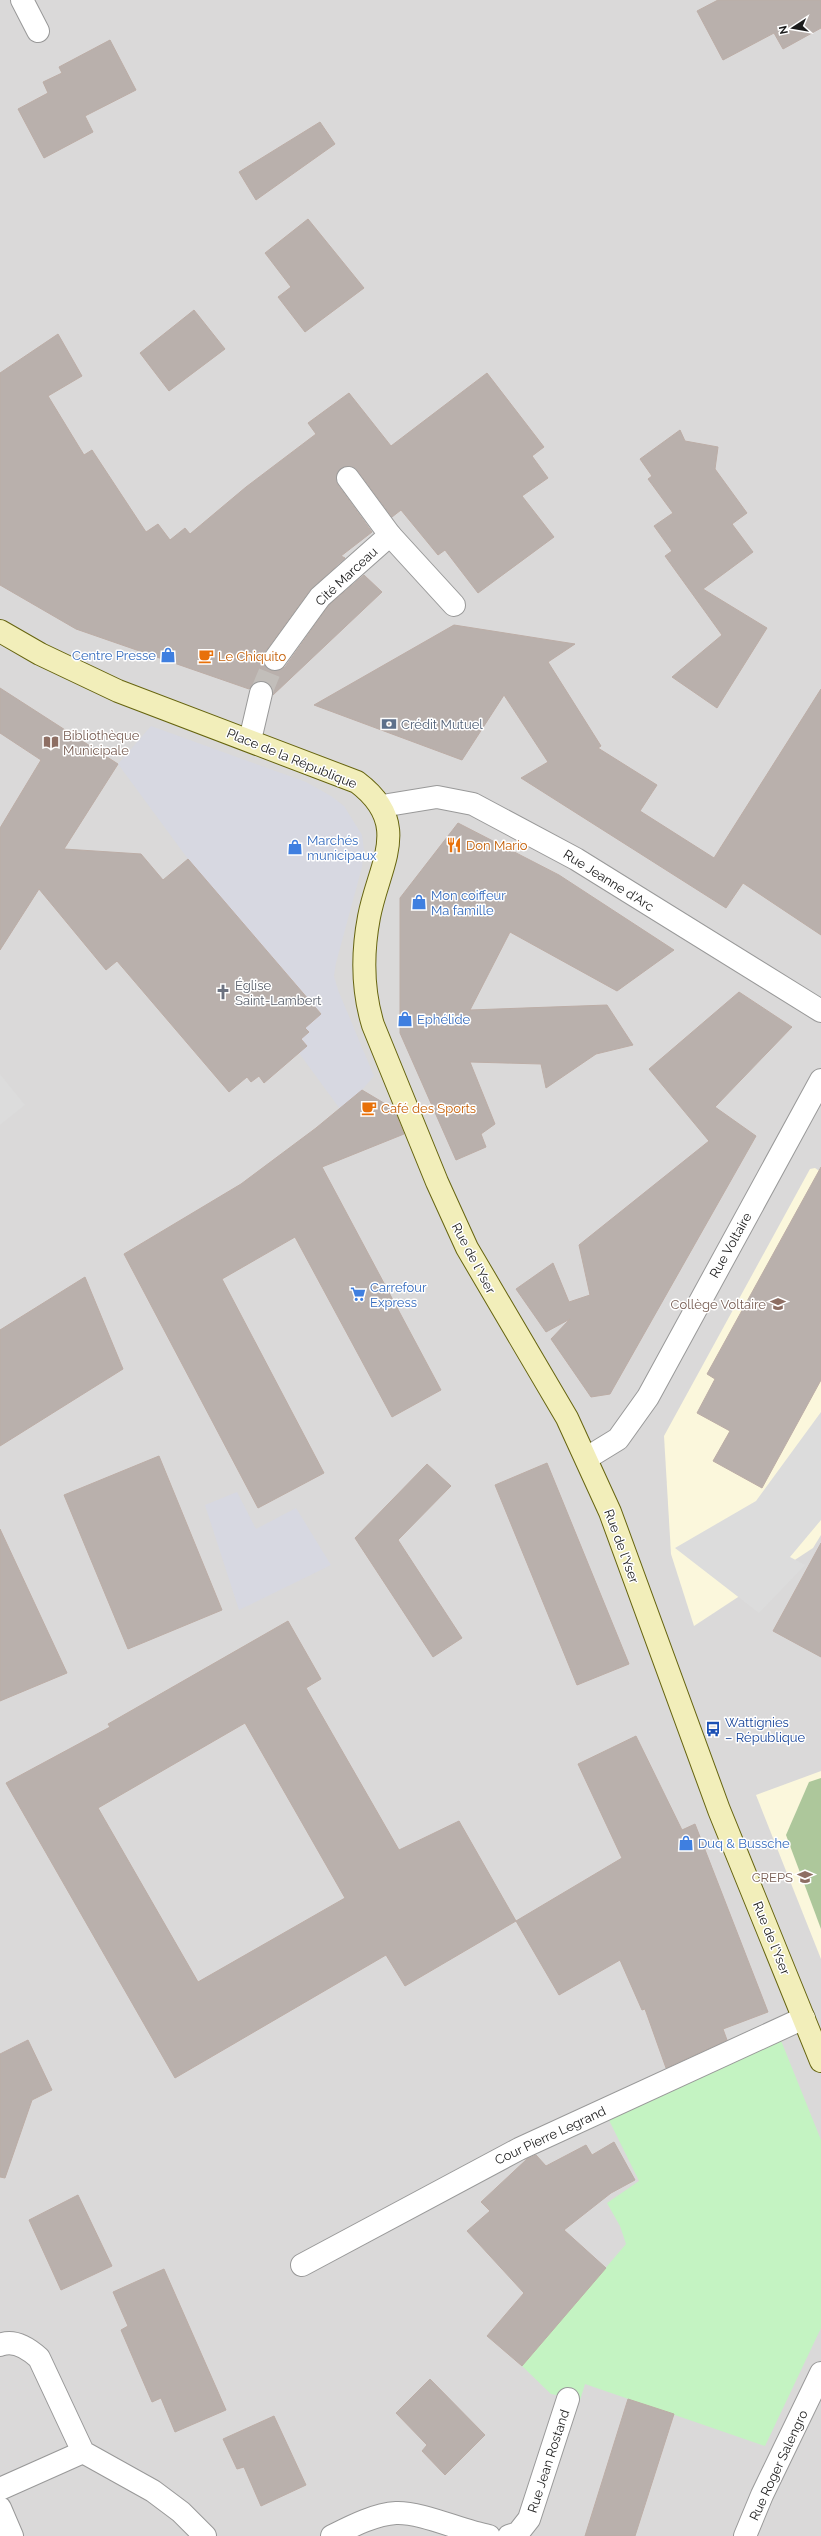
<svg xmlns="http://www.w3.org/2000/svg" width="821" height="2536" font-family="Raleway,sans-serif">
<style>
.residential{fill:#dad9d9}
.education{fill:#fbf7dc}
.forest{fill:#adc79b}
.park{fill:#c4f3c2}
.parking{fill:#dcdcdc}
.plaza{fill:#d7d8e1}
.building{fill:#b9b0ac;stroke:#bcada6;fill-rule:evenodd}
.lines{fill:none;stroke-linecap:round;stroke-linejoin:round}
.street-tunnel{stroke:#c2beba;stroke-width:22;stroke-dasharray:22 11;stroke-linecap:butt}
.lane-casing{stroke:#999;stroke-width:24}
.street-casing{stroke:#999;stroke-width:24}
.secondary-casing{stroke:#66640f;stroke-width:24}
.lane{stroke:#fff;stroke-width:22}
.street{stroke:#fff;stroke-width:22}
.secondary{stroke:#f2eeba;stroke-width:22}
.labels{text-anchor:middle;stroke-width:3;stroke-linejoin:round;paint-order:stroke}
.street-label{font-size:13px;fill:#1c1c1c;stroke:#fff}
.shop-label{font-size:13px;fill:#366cbe;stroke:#fff;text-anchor:start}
.food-label{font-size:13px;fill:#c56008;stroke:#fff;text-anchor:start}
.service-label{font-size:13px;fill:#4e5e75;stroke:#fff;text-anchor:start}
.education-label{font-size:13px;fill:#785e54;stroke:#fff;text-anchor:end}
.worship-label{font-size:13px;fill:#5b616d;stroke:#fff;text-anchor:start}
.transit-label{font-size:13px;fill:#164399;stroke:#fff;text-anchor:start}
</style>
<rect width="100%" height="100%" fill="#ece7e2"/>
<rect class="residential" x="0" y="0" width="821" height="2536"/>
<g class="education">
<path d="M815 1168 821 1172V1535L813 1548 694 1626 671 1554 664 1436 810 1169Z"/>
<path d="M821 1771V1959L756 1795Z"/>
</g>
<path class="forest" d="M821 1778V1929L786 1835 809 1782Z"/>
<path class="park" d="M780 2038 821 2140V2328L765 2446 585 2384 580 2400 551 2394 522 2366 626 2244 620 2226 607 2203 639 2181 608 2118Z"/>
<g class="parking">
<path d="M0 1074 25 1105 0 1125Z"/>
<path d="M821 1412V1520L790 1557 805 1565 759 1613 675 1548 756 1501Z"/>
</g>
<g class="plaza">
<path d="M151 726 306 782 331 796 344 806 362 835 364 850 362 867 336 963 334 976 338 990 374 1076 362 1090 340 1109 299 1053 307 1046 301 1039 309 1032 304 1027 321 1013 188 859 118 764Z"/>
<path d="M237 1492 256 1529 296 1508 331 1565 239 1610 205 1505Z"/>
</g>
<g class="building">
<path d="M718 0H821V28L783 49 774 33 723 60 697 11Z"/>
<path d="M110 40 136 90 85 116 93 132 44 158 18 109 48 93 43 82 62 73 59 67Z"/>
<path d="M320 122 335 144 256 200 239 172Z"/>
<path d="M308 219 364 288 305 332 278 297 291 287 265 253Z"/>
<path d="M194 310 225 349 169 391 140 353Z"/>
<path d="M58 334 82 376 48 396 84 455 92 450 146 532 158 524 170 540 185 528 190 534 246 487 316 434 308 423 349 393 391 446 487 373 544 447 532 456 548 478 522 496 554 537 478 593 445 550 438 555 401 510 392 517 358 471 346 466 337 473 338 485 372 532 341 556 345 558 310 590 265 652 264 664 273 671 285 667 329 605 364 575 382 592 273 695 270 684 264 681H257L249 689 76 629 0 585V373Z"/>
<path d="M680 430 685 441 718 447 715 469 747 513 732 524 753 552 703 589 767 628 717 708 672 677 722 635 665 556 672 551 654 526 673 513 648 479 652 476 640 459Z"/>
<path d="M454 625 575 644 548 662 601 746 598 748 657 785 640 811 714 858 821 689V935L743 883 726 908 521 778 548 762 504 695 462 760 314 705Z"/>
<path d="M0 688 118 764 64 849 141 854 163 880 188 859 321 1014 305 1028 309 1032 301 1039 307 1046 264 1083 259 1076 251 1082 247 1077 229 1092 117 961 106 970 39 889 0 950V828L41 760 0 733Z"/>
<path d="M458 823 559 875 674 950 617 991 510 932 470 1010 607 1005 633 1045 596 1054 546 1088 541 1064 470 1062 495 1124 481 1134 486 1147 456 1160 400 1033V898Z"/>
<path d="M739 992 792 1027 715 1107 756 1136 610 1394 591 1397 551 1339 570 1319 546 1332 516 1289 553 1263 569 1302 590 1295 579 1245 709 1141 649 1069Z"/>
<path d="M362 1090 394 1109 404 1134 322 1167 441 1390 392 1417 295 1237 222 1279 324 1473 258 1508 124 1254 241 1184 316 1128Z"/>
<path d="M821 1167V1380L762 1488 713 1461 730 1431 697 1413 715 1379 707 1374Z"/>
<path d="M85 1277 123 1369 0 1446V1330Z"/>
<path d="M159 1456 222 1610 128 1649 64 1495Z"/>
<path d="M547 1463 629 1664 577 1685 495 1485Z"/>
<path d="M427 1464 451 1486 398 1540 462 1638 433 1657 355 1538Z"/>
<path d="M0 1529 67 1673 0 1701Z"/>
<path d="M821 1543V1657L773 1631Z"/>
<path d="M288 1621 321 1679 306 1688 399 1850 459 1821 516 1921 405 1986 386 1955 175 2078 6 1783 110 1727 108 1724ZM245 1723 345 1898 198 1982 98 1808Z"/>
<path d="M636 1736 682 1830 695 1824 768 2012 723 2029 727 2040 666 2068 645 2009 642 2010 620 1960 559 1995 516 1921 622 1858 578 1764Z"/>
<path d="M28 2040 52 2090 32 2100 5 2178 0 2177V2054Z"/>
<path d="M614 2142 635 2180 611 2193 564 2230 606 2268 522 2366 487 2336 524 2293 467 2231 490 2211 481 2202 527 2159 536 2155 546 2166 586 2145 592 2155Z"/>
<path d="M78 2195 112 2266 61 2290 29 2220Z"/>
<path d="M164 2269 226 2410 175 2432 161 2398 152 2402 121 2330 128 2326 113 2292Z"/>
<path d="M430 2379 485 2435 445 2475 422 2451 427 2445 396 2413Z"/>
<path d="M628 2399 674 2414 635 2536H585Z"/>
<path d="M274 2416 306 2485 261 2506 244 2467 237 2469 223 2439Z"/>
</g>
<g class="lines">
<path class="street-tunnel" d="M261 693 275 659"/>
<g class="lane-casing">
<path id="lane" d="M302 2265 519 2149 804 2018"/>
</g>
<g class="street-casing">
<g id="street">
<path d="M22 0 38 31"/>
<path d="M348 478 390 535 454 605"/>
<path d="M275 659 320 597 390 535"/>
<path d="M250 740 261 693"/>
<path d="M382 806 437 797 473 804 576 859 821 1011"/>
<path d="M587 1458 618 1439 648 1397 821 1080"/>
<path d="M0 2345C14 2339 29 2349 39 2358L83 2452 153 2491 181 2512 205 2536"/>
<path d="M0 2489 83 2452"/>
<path d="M0 2508 12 2536"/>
<path d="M332 2536C350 2527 375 2514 396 2513 422 2512 461 2531 489 2536"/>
<path d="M509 2536 518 2533 529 2519 568 2399"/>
<path d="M745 2536 762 2495 821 2373"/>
</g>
</g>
<g class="secondary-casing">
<path id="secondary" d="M0 631 40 654 118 691 357 782C413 824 379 864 369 917 362 954 362 989 373 1025L437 1182 467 1248 567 1418 610 1512 719 1810 821 2061"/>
</g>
<use href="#lane" class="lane"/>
<use href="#street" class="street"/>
<use href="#secondary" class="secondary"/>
</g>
<defs>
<g id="shop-bare" transform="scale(1.2)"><path d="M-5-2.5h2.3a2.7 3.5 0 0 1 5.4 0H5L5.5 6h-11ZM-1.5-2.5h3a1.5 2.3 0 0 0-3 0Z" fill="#3f7fe0" stroke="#fff" stroke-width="2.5" paint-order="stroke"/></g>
<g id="cafe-bare" transform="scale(1.2)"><path d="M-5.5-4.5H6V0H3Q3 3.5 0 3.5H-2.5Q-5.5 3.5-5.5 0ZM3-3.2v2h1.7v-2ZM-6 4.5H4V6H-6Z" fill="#e8710a" stroke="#fff" stroke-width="2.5" paint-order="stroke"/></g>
<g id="bank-bare" transform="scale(1.2)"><path d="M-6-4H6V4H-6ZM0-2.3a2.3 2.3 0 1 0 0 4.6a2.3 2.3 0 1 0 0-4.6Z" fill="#5c6f8a" stroke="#fff" stroke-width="2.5" paint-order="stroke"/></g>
<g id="library-bare" transform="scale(1.2)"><path d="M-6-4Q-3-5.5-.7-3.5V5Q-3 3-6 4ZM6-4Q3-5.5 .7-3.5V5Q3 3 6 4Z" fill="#8d6e63" stroke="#fff" stroke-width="2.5" paint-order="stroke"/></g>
<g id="restaurant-bare" transform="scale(1.2)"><path d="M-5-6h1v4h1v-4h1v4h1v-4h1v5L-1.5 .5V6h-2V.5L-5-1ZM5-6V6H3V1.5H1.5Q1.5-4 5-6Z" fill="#e8710a" stroke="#fff" stroke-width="2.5" paint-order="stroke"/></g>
<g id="church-bare" transform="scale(1.2)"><path d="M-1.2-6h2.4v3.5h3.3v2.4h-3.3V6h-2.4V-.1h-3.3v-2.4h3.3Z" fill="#6b7280" stroke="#fff" stroke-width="2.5" paint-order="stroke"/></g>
<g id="supermarket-bare" transform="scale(1.2)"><path d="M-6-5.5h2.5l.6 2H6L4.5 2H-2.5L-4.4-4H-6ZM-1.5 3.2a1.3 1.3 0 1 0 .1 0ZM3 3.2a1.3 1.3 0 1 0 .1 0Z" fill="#3f7fe0" stroke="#fff" stroke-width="2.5" paint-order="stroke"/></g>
<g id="school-bare" transform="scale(1.2)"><path d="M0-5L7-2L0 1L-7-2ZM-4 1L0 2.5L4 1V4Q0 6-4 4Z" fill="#8d6e63" stroke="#fff" stroke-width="2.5" paint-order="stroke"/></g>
<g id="bus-bare" transform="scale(1.2)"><path d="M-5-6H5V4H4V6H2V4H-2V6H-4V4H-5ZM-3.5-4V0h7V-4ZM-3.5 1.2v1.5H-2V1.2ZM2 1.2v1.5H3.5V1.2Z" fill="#1a4fb4" stroke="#fff" stroke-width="2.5" paint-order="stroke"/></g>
<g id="university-bare" transform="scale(1.2)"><path d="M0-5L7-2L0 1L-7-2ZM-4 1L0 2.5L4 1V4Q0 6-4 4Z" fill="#8d6e63" stroke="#fff" stroke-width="2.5" paint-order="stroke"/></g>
</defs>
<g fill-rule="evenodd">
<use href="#shop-bare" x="168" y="655"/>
<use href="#cafe-bare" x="206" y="656"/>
<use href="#bank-bare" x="389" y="724"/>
<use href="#library-bare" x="51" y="742"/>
<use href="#restaurant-bare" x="454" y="845"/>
<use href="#shop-bare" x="295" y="847"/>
<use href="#shop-bare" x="419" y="902"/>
<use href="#church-bare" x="223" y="992"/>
<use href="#shop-bare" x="405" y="1019"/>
<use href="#cafe-bare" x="369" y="1108"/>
<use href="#supermarket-bare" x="358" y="1294"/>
<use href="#school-bare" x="778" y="1304"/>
<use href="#bus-bare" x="713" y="1729"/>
<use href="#shop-bare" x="686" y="1843"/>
<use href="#university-bare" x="805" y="1877"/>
</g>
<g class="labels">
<g class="street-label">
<text transform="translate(346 576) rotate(-43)" y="5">Cité Marceau</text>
<text transform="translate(292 758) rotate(22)" y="5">Place de la République</text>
<text transform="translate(609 880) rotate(32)" y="5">Rue Jeanne d'Arc</text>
<text transform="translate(730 1245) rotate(-61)" y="5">Rue Voltaire</text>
<text transform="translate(474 1258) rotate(62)" y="5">Rue de l'Yser</text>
<text transform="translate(622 1546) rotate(70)" y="5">Rue de l'Yser</text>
<text transform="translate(772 1938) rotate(68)" y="5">Rue de l'Yser</text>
<text transform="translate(550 2135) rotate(-25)" y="5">Cour Pierre Legrand</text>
<text transform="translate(548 2461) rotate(-72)" y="5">Rue Jean Rostand</text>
<text transform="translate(778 2465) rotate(-65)" y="5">Rue Roger Salengro</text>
</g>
<g class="shop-label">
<text x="156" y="660" text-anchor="end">Centre Presse</text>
<text x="307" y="845">Marchés<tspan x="307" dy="15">municipaux</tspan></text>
<text x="431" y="900">Mon coiffeur<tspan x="431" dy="15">Ma famille</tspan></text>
<text x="417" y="1024">Ephélide</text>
<text x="370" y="1292">Carrefour<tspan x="370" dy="15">Express</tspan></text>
<text x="698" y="1848">Duq &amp; Bussche</text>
</g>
<g class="food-label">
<text x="218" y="661">Le Chiquito</text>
<text x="466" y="850">Don Mario</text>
<text x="381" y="1113">Café des Sports</text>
</g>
<g class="service-label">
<text x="401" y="729">Crédit Mutuel</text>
</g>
<g class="education-label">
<text x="63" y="740" text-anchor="start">Bibliothèque<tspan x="63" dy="15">Municipale</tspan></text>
<text x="766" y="1309">Collège Voltaire</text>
<text x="793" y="1882">CREPS</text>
</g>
<g class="worship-label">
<text x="235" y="990">Église<tspan x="235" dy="15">Saint-Lambert</tspan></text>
</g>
<g class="transit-label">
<text x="725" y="1727">Wattignies<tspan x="725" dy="15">– République</tspan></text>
</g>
</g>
<g transform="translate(793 28) rotate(258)" stroke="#ffffff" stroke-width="3" paint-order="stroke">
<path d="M0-3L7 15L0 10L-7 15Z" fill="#1c1c1c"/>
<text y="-6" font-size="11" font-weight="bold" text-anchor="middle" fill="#1c1c1c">N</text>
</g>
</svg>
